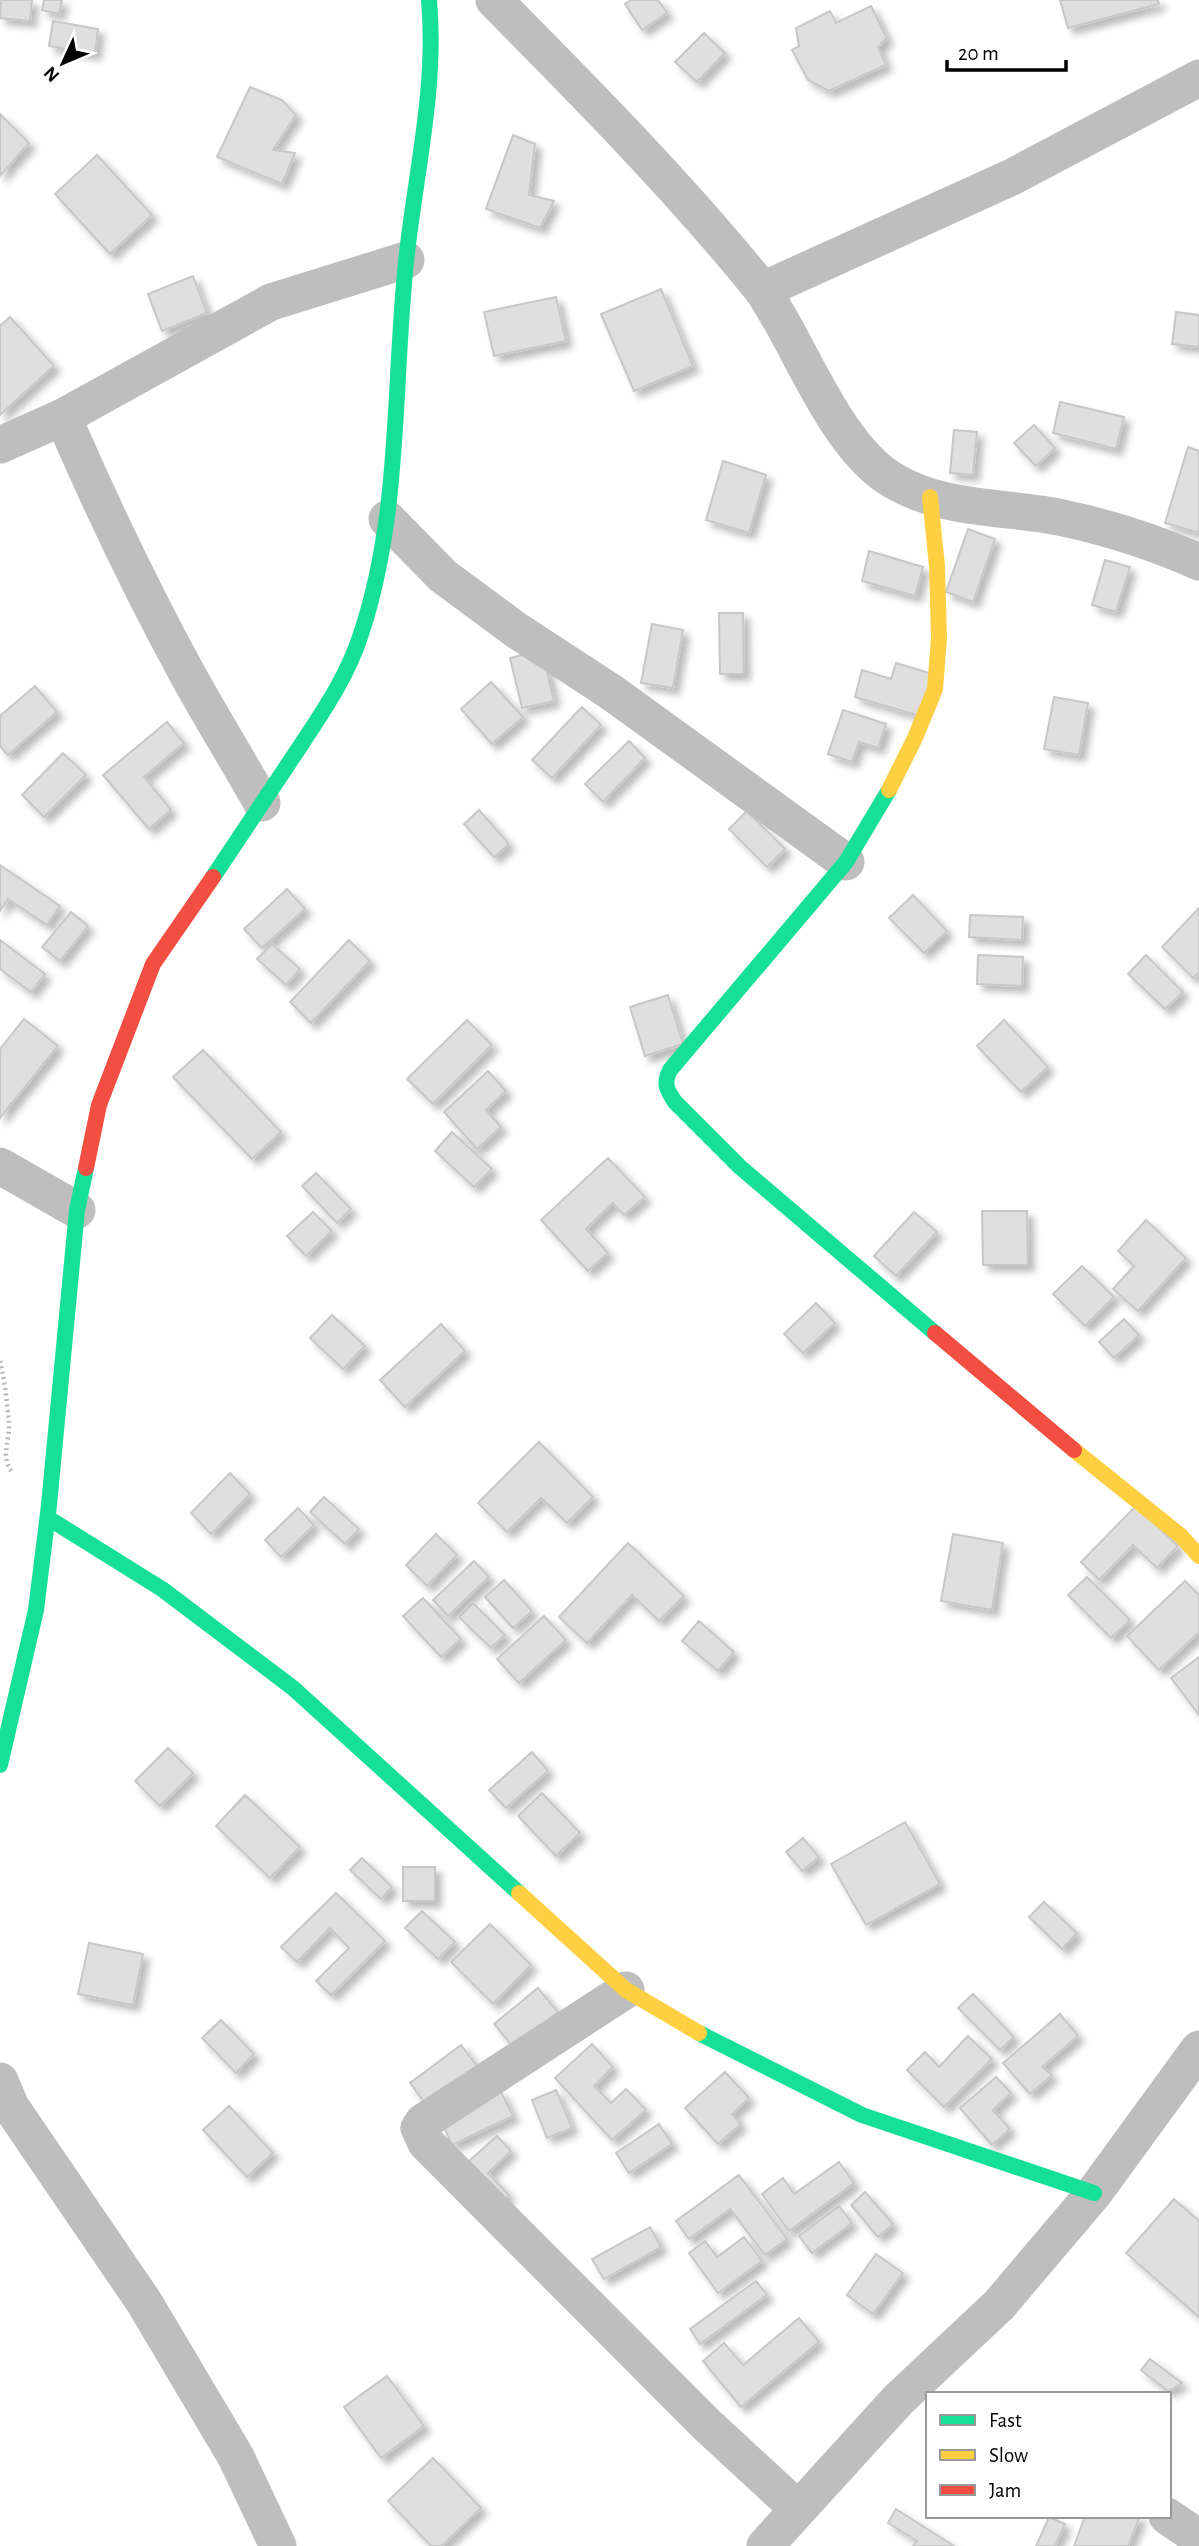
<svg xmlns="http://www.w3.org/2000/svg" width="1199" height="2546" font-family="'Alegreya Sans',sans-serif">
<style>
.building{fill:#dfdfdf;stroke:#c7c7c7;stroke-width:2;filter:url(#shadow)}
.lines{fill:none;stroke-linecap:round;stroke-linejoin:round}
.path{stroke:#b9b9b9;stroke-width:4.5;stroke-dasharray:2 3.5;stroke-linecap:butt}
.street{stroke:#bebebe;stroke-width:37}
.fast{stroke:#16e098;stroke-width:16}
.slow{stroke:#ffcf43;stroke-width:16}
.jam{stroke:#f24e42;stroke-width:16}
</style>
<defs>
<filter id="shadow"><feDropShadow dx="6" dy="6" stdDeviation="3.5" flood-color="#0004"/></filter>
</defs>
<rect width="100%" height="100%" fill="#fff"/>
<g class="building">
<path d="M1 0H32L30 21 0 18Z"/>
<path d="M44 0H62L59 14 42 10Z"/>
<path d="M631 0H658L667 13 642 30 625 4Z"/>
<path d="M1060 0H1158L1159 4 1068 28Z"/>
<path d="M871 6 887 38 878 47 886 65 829 91 808 80 792 50 799 46 796 28 830 11 836 23Z"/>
<path d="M53 21 98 29 95 54 49 46Z"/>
<path d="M704 33 725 53 697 82 675 62Z"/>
<path d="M250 87 282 100 296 115 273 150 295 153 282 184 217 157Z"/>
<path d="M0 114 29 143 0 176Z"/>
<path d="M513 135 535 144 529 195 554 201 540 228 486 209Z"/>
<path d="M97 155 152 215 110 254 55 194Z"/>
<path d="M193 276 207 313 162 331 148 294Z"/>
<path d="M661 289 693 366 634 391 601 314Z"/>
<path d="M556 297 566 341 494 356 484 312Z"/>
<path d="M1176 312 1199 315V347L1172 344Z"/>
<path d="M10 317 54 366 0 415V326Z"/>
<path d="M1060 402 1124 417 1116 449 1053 433Z"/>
<path d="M1034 425 1055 448 1036 466 1014 443Z"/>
<path d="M954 430 977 432 973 475 950 473Z"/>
<path d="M1188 447 1199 451V533L1165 523Z"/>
<path d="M723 461 766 475 749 533 706 520Z"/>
<path d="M968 529 995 539 973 602 946 592Z"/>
<path d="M869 551 923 567 915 596 862 581Z"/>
<path d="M1105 560 1130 567 1116 612 1092 605Z"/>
<path d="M719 613H743L744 674H720Z"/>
<path d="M652 624 683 630 673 688 641 683Z"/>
<path d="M542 650 554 701 522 708 510 658Z"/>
<path d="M896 663 932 674 920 716 855 697 862 670 891 679Z"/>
<path d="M491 682 523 717 492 744 461 709Z"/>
<path d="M35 686 57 712 8 755 0 746V716Z"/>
<path d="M1054 697 1088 703 1079 755 1044 749Z"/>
<path d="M582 707 601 725 552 778 532 760Z"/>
<path d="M843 710 886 724 878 748 859 742 852 762 828 754Z"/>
<path d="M167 722 184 743 144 777 171 810 149 829 103 775Z"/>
<path d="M629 741 645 758 603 802 585 784Z"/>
<path d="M63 753 86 775 44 817 22 795Z"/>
<path d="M479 810 509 844 494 857 464 824Z"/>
<path d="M747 811 785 849 767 867 729 829Z"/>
<path d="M0 865 60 906 47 925 8 899 0 911Z"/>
<path d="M287 889 305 909 262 948 244 929Z"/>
<path d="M913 895 947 931 924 953 889 918Z"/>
<path d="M1199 908V972L1193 978 1162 947Z"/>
<path d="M71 912 88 926 60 961 42 947Z"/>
<path d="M970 915 1023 917 1022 940 969 937Z"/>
<path d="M0 940 45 974 31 992 0 969Z"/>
<path d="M349 940 370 961 311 1023 290 1002Z"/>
<path d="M272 944 300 969 286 985 257 959Z"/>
<path d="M978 955 1023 957 1022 986 977 984Z"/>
<path d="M1146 955 1183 992 1165 1009 1128 974Z"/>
<path d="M668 995 683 1044 645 1056 630 1007Z"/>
<path d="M24 1019 58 1046 0 1118V1049Z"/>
<path d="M467 1020 492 1045 433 1104 407 1079Z"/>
<path d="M1004 1020 1048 1067 1021 1092 977 1046Z"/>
<path d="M203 1050 281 1132 252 1159 173 1077Z"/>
<path d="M488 1071 506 1091 486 1110 501 1127 477 1149 444 1112Z"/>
<path d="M452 1132 492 1169 474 1187 435 1151Z"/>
<path d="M608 1158 645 1197 624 1215 613 1203 586 1229 608 1253 588 1271 541 1220Z"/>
<path d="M316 1173 351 1209 337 1223 302 1186Z"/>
<path d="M982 1211H1027L1028 1265H983Z"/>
<path d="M313 1212 332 1231 306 1256 287 1236Z"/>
<path d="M914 1212 937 1232 896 1276 874 1256Z"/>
<path d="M1146 1220 1186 1258 1138 1311 1113 1289 1134 1266 1118 1251Z"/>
<path d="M1082 1266 1114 1297 1085 1326 1053 1294Z"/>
<path d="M816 1303 835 1323 803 1353 784 1334Z"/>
<path d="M332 1315 365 1346 343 1369 310 1338Z"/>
<path d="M1124 1319 1139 1335 1114 1358 1099 1342Z"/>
<path d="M441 1324 465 1351 405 1407 380 1380Z"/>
<path d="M539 1442 593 1497 567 1523 541 1498 507 1532 478 1503Z"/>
<path d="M230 1473 250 1494 211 1534 191 1513Z"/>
<path d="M324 1497 359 1529 345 1544 310 1512Z"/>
<path d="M1136 1506 1178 1546 1157 1568 1133 1545 1099 1580 1081 1562Z"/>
<path d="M298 1508 314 1525 281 1557 265 1540Z"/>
<path d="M436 1534 457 1555 427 1586 406 1565Z"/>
<path d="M953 1534 1003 1543 992 1610 941 1601Z"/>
<path d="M628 1543 684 1596 659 1621 632 1595 587 1643 559 1617Z"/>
<path d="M474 1561 489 1577 448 1616 433 1600Z"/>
<path d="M1087 1577 1130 1620 1111 1638 1068 1595Z"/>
<path d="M504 1580 532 1611 513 1628 485 1597Z"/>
<path d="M1185 1581 1199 1595V1632L1159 1670 1127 1636Z"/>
<path d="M423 1598 461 1639 441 1657 403 1616Z"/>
<path d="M473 1603 505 1635 491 1648 459 1617Z"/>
<path d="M544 1616 566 1640 519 1683 497 1659Z"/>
<path d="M699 1621 734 1652 718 1671 682 1641Z"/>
<path d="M1199 1657V1715L1171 1678Z"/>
<path d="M168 1748 193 1773 160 1806 135 1781Z"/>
<path d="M532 1752 548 1771 506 1808 489 1790Z"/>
<path d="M542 1793 580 1833 556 1856 518 1816Z"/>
<path d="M245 1795 300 1847 270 1878 216 1826Z"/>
<path d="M905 1822 940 1884 866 1925 831 1864Z"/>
<path d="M803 1838 819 1857 802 1871 786 1852Z"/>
<path d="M362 1858 392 1887 381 1899 350 1870Z"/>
<rect x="403" y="1867" width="32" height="34"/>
<path d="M336 1893 385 1941 331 1995 316 1981 349 1948 330 1928 297 1962 281 1947Z"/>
<path d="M1044 1902 1077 1933 1062 1949 1029 1917Z"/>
<path d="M422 1911 455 1942 438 1959 405 1928Z"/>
<path d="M490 1924 531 1965 493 2004 451 1962Z"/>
<path d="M89 1943 143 1954 133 2005 78 1994Z"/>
<path d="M538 1988 558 2012 514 2048 494 2024Z"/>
<path d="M973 1994 1014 2037 1000 2050 958 2008Z"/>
<path d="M1060 2014 1078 2036 1042 2067 1052 2075 1030 2094 1003 2063Z"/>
<path d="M221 2020 254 2054 236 2073 202 2038Z"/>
<path d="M968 2036 992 2059 944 2107 907 2070 925 2052 939 2067Z"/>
<path d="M592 2044 613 2067 594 2086 611 2103 626 2089 646 2110 612 2140 555 2078Z"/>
<path d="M461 2045 477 2066 425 2103 410 2083Z"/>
<path d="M725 2072 749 2098 732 2114 741 2124 718 2144 685 2108Z"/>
<path d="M996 2077 1011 2093 993 2110 1010 2129 992 2145 960 2108Z"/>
<path d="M500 2090 513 2116 452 2145 440 2119Z"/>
<path d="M556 2090 572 2128 547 2138 532 2100Z"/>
<path d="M229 2106 273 2153 247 2177 203 2130Z"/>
<path d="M659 2124 672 2144 629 2173 616 2153Z"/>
<path d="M497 2136 511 2151 488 2173 509 2195 496 2208 460 2169Z"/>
<path d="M839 2162 854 2183 789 2231 762 2194 783 2178 794 2194Z"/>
<path d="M739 2175 787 2239 765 2255 730 2209 689 2239 676 2221Z"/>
<path d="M865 2192 893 2224 878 2237 851 2205Z"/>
<path d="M1174 2199 1199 2221V2317L1126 2253Z"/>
<path d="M839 2206 852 2223 812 2253 799 2236Z"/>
<path d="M650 2227 661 2247 604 2279 592 2259Z"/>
<path d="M744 2237 762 2261 718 2293 689 2253 705 2241 717 2257Z"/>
<path d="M876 2254 903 2273 873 2314 847 2295Z"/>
<path d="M756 2281 767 2295 700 2344 690 2329Z"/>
<path d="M799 2318 819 2342 741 2407 703 2361 724 2343 743 2365Z"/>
<path d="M1150 2359 1182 2383 1168 2391 1141 2370Z"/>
<path d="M387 2376 424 2426 381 2458 344 2407Z"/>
<path d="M433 2458 481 2508 442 2546H431L388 2501Z"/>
<path d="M896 2509 954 2546H913L917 2541 888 2523Z"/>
<path d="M1085 2516H1140L1128 2546H1074Z"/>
<path d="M1049 2517 1065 2524 1055 2546H1036Z"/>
</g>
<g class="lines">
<path class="path" d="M0 1361C5 1381 7 1403 9 1423 10 1442 0 1456 12 1472"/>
<g class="street">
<path d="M494 0C586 93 678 186 760 287 768 297 773 308 780 319 809 369 843 452 894 481 945 511 1007 506 1063 518 1110 528 1156 543 1199 562"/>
<path d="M763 290 1012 177 1199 78"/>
<path d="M63 417C101 505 143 593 189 677 213 720 238 761 262 803"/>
<path d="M0 445 63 417 271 302 406 260"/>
<path d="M387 519 443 576 516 630 611 692 846 862"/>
<path d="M0 1166 77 1210"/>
<path d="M626 1990 423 2122 419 2128 426 2143 706 2424 798 2509"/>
<path d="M0 2081 11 2107 144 2302 236 2457 278 2546"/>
<path d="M1167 2516 1199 2538"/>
<path d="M765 2546 898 2400 999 2305 1094 2193 1199 2049"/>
</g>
<g class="fast">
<path d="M889 790 846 862 670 1070C663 1084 667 1090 675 1102L740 1167 935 1333"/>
<path d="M213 877C242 833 272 789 301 745 324 710 348 675 361 634 401 514 393 386 406 262 415 175 437 89 429 0"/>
<path d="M48 1518 162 1589 293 1688 519 1893"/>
<path d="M0 1765 36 1610 49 1505 77 1210 86 1168"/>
<path d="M699 2033 862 2115 1094 2193"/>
</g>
<g class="slow">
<path d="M889 790 915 738 935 689 939 638 937 566 930 497"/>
<path d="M1074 1450 1181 1536 1199 1556"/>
<path d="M519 1893 626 1990 699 2033"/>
</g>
<g class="jam">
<path d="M86 1168 99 1105 153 964 213 877"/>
<path d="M935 1333 1074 1450"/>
</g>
</g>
<rect x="926" y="2392" width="245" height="126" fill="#ffffff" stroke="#999999" stroke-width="2"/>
<rect x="940" y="2415" width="35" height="10" fill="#16e098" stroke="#999999" stroke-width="2"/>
<text x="989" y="2427" font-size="21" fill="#000000">Fast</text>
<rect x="940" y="2450" width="35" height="10" fill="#ffcf43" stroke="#999999" stroke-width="2"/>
<text x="989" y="2462" font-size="21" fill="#000000">Slow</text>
<rect x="940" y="2485" width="35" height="10" fill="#f24e42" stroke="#999999" stroke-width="2"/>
<text x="989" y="2497" font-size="21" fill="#000000">Jam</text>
<g transform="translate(63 63) rotate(226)" stroke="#ffffff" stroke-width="5" paint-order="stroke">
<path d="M0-5L12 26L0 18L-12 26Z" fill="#000000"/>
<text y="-10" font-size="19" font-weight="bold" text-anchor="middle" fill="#000000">N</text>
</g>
<path d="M947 60v10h119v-10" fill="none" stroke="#000000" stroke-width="3.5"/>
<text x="958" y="60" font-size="21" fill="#000000" stroke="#ffffff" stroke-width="5" paint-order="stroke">20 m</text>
</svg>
